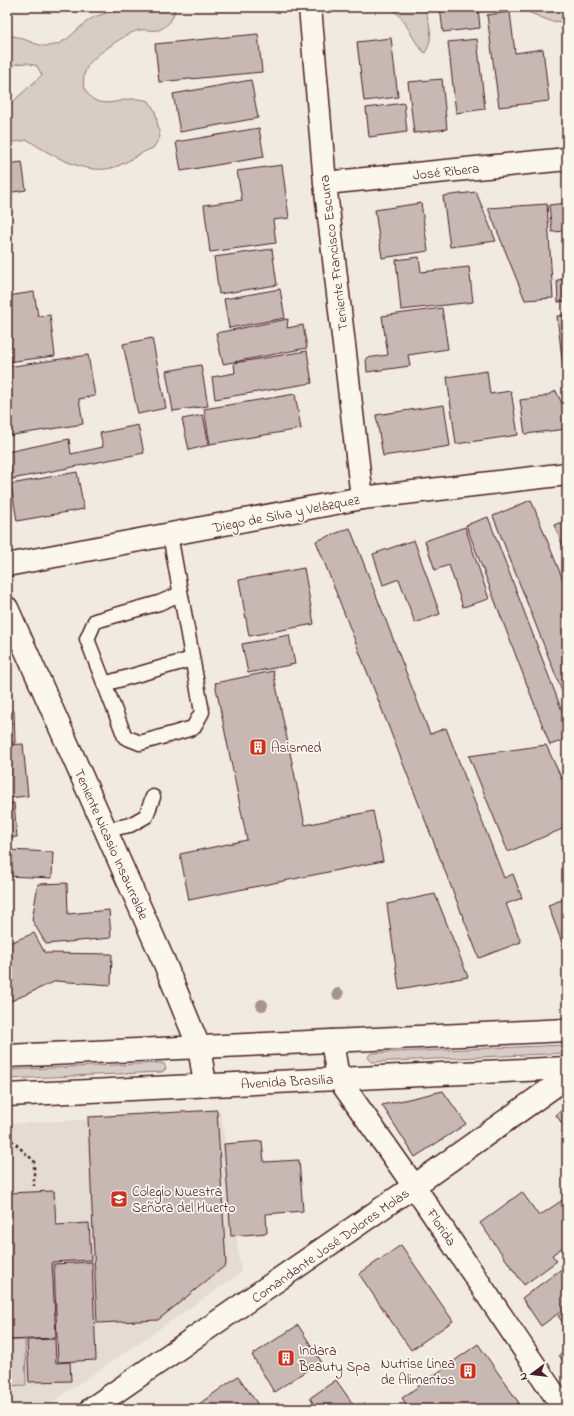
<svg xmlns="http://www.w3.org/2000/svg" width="574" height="1416" font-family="'Indie Flower',sans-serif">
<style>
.built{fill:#e4dbd2}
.green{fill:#d8ccc6;stroke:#917678}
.building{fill:#c8b8b3;stroke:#4a1f2b}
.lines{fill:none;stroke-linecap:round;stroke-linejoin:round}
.lane-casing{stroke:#4a1f2b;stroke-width:17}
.street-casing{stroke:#4a1f2b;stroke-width:25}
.primary-casing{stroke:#4a1f2b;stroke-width:25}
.path{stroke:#4a1f2b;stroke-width:2.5;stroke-dasharray:3 3;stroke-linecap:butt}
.lane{stroke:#fbf7ec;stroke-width:14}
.street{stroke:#fbf7ec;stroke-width:22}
.primary{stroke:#fbf7ec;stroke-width:22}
.tree{fill:#a89292}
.labels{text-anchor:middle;stroke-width:3.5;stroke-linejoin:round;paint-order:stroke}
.street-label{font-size:14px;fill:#4a1f2b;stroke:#fbf7ec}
.poi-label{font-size:14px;fill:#4a1f2b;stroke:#fbf7ec;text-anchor:start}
</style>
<rect width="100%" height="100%" fill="#f0eae0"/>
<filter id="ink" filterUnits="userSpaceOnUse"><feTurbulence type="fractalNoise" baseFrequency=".025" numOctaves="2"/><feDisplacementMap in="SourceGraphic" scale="8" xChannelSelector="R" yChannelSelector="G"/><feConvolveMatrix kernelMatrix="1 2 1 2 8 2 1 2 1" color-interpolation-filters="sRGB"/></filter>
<g filter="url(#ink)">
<path class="built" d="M221 1112 241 1273 42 1409H7V1124Z"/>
<g class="green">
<path d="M139 7H175C175 16 169 25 161 29 154 32 147 29 140 30 129 31 94 56 88 65 84 72 82 82 85 89 88 95 93 101 100 102 113 105 125 98 137 99 140 99 145 100 149 101L155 111 160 137 153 148C141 152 132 160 120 165 91 179 52 156 28 140L7 143V107L42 75 37 66 27 63 16 64 7 76V35C22 36 37 47 48 46 70 45 78 23 97 16 110 11 126 10 139 7Z"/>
<path d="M391 7H425C429 25 435 36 425 53 409 38 409 20 391 9Z"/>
<path d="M526 7H567V22L550 21 528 12Z"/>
<path d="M565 1045 567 1046 566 1053 371 1062 368 1057 371 1053Z"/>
<path d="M161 1063 164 1064 166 1069 162 1072 7 1079V1070Z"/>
<path d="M25 1340 26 1385 7 1386V1341Z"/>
</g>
<g class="building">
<path d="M440 7H478L480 28 443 32Z"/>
<path d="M510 12 515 53 543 49 549 101 499 107 487 15Z"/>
<path d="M258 34 262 72 159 82 155 44Z"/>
<path d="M391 38 398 97 364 101 357 42Z"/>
<path d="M477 39 485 109 456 113 448 42Z"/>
<path d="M442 79 447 129 414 133 408 82Z"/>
<path d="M251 80 258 118 180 132 173 94Z"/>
<path d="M404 103 407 132 369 137 366 108Z"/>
<path d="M259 128 264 157 181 171 176 142Z"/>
<path d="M22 162 26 190 7 193V164Z"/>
<path d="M282 165 289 218 273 220 276 243 210 252 204 205 242 200 237 171Z"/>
<path d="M476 192 496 241 450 247 443 196Z"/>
<path d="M421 203 428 251 382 258 375 210Z"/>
<path d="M567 203V231L552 232 549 205Z"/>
<path d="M547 204 553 298 525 300 488 208Z"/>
<path d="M272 249 277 285 219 294 214 257Z"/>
<path d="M419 257 421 272 469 267 473 302 401 310 396 260Z"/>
<path d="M567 279V301L558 302 557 280Z"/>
<path d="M280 289 285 318 229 328 224 299Z"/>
<path d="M34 292 38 316 50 315 55 356 7 362V296Z"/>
<path d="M442 308 448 349 408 355 410 366 367 372 366 358 388 355 382 316Z"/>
<path d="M567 315V384H565L557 316Z"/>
<path d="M288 319 287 328 303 325 307 348 223 364 216 333Z"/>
<path d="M152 338 166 408 138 414 123 344Z"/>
<path d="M307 351 312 383 215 399 212 377 235 373 234 363Z"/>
<path d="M88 355 95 396 79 399 83 424 7 436V367Z"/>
<path d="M201 365 208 406 173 411 166 371Z"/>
<path d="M487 371 490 394 511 391 518 435 456 444 447 377Z"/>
<path d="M556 391 567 414V429L525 434 520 400 543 397Z"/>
<path d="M295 394 301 429 210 444 204 409Z"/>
<path d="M444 405 450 446 383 456 376 415Z"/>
<path d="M203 415 209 445 189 450 182 419Z"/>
<path d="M138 425 144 453 12 479 7 452 69 439 71 454 103 447 100 433Z"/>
<path d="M77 472 84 509 17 521 11 484Z"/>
<path d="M531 500 567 590V704L493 516Z"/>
<path d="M488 517 567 724V739L550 745 466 525Z"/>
<path d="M567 520V555L554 525Z"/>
<path d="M465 527 489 599 463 607 449 565 435 570 425 541Z"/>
<path d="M350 528 430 734 446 728 504 878 513 874 522 898 506 904 521 942 479 958 316 541Z"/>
<path d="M414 540 440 614 415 623 399 579 383 585 373 554Z"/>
<path d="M304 568 314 624 249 636 239 580Z"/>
<path d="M289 635 295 664 248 673 242 644Z"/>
<path d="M273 671 305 825 373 811 383 861 189 900 180 854 247 840 215 683Z"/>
<path d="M7 711H14L15 743H7Z"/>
<path d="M23 744 28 796 7 798V745Z"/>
<path d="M546 745 567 790V827L508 852 469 756Z"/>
<path d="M7 803H14L17 837 7 838Z"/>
<path d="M7 850 53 852 52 878 7 876Z"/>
<path d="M67 883 68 914 109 910 111 938 46 944 32 920 38 884Z"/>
<path d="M435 894 468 977 399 989 387 904Z"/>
<path d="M567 898V956L548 905Z"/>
<path d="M34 933 45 953 112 954 111 985 56 981 9 1002 7 998V944Z"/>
<path d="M443 1091 466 1124 415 1157 382 1105Z"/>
<path d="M567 1106V1131L556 1115Z"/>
<path d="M217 1110 226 1265 158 1320 97 1323 88 1117Z"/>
<path d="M262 1141 264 1162 299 1160 303 1211 266 1214 267 1233 231 1236 224 1144Z"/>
<path d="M54 1191 56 1225 89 1223 91 1260 52 1262 56 1338 7 1340V1193Z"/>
<path d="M522 1192 539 1216 567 1197V1244L552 1255 557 1261 524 1285 480 1223Z"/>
<path d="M401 1245 453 1321 411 1350 359 1274Z"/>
<path d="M92 1262 96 1360 58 1362 54 1264Z"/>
<path d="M567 1265V1307L541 1326 522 1298Z"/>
<path d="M567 1310V1328L558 1316Z"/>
<path d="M298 1325 321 1361 274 1392 252 1355Z"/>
<path d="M55 1339 56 1363 70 1362 71 1381 29 1382 27 1340Z"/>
<path d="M478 1344 519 1403 511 1409H409L402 1398Z"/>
<path d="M567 1350V1367L559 1355Z"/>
<path d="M238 1376 261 1409H203L199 1404Z"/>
<path d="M336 1380 355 1407 352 1409H317L310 1398Z"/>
</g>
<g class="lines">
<g class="lane-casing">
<g id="lane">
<path d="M170 535 202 712 193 728 140 743 125 737 87 639 95 621 159 603 180 594"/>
<path d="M104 684 192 659"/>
<path d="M106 830 130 825 146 816 153 797"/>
</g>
</g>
<g class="street-casing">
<g id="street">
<path d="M310 7 325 183 362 498"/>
<path d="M325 183 567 159"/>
<path d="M7 565 362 498 567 474"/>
<path d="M7 608 165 964 199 1047 205 1084"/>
<path d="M332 1041 338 1078 414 1186 564 1409"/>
<path d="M91 1409 414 1186 567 1077"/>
</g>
</g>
<g class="primary-casing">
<g id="primary">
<path d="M7 1056 567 1030"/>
<path d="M7 1095 567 1068"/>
</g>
</g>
<path class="path" d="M7 1136 34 1161V1186"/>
<use href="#lane" class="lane"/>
<use href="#street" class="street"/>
<use href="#primary" class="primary"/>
</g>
<g class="tree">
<circle cx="338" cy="994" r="6"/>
<circle cx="262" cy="1005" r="6"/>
</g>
</g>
<defs>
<g id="building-square" transform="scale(0.9)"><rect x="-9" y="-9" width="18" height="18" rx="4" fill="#c8321e" stroke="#fbf7ec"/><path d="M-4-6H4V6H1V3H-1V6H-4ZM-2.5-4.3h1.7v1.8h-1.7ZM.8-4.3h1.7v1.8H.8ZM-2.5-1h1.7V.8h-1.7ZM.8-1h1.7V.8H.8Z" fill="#fff"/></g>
<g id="school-square" transform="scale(0.9)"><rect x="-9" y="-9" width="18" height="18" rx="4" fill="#c8321e" stroke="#fbf7ec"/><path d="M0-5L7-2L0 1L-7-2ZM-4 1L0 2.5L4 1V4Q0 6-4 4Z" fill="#fff"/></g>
</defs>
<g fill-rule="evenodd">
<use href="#building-square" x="258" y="747"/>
<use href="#school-square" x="119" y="1199"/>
<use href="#building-square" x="286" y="1358"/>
<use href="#building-square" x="468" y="1371"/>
</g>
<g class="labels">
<g class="street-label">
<text transform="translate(446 171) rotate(-6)" y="5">José Ribera</text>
<text transform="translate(333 253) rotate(-97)" y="5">Teniente Francisco Escurra</text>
<text transform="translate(286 513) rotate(-11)" y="5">Diego de Silva y Velázquez</text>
<text transform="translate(112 844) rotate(66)" y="5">Teniente Nicasio Insaurralde</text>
<text transform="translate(287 1081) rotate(-3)" y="5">Avenida Brasilia</text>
<text transform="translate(442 1227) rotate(56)" y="5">Florida</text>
<text transform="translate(330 1245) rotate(-35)" y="5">Comandante José Dolores Molas</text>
</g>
<g class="poi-label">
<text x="271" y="752">Asismed</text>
<text x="132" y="1196">Colegio Nuestra<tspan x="132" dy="16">Señora del Huerto</tspan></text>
<text x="299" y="1355">Indara<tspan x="299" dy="16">Beauty Spa</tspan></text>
<text x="455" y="1368" text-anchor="end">Nutrise Linea<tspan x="455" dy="16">de Alimentos</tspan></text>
</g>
</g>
<rect width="574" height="1416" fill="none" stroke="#fbf7ec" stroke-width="24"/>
<rect x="12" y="12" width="550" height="1392" fill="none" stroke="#4a1f2b" stroke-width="1.5" filter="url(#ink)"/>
<g transform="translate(532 1374) rotate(255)" stroke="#fbf7ec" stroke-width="3" paint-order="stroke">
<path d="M0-3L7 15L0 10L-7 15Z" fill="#4a1f2b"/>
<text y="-6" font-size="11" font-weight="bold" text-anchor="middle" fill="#4a1f2b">N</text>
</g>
</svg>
